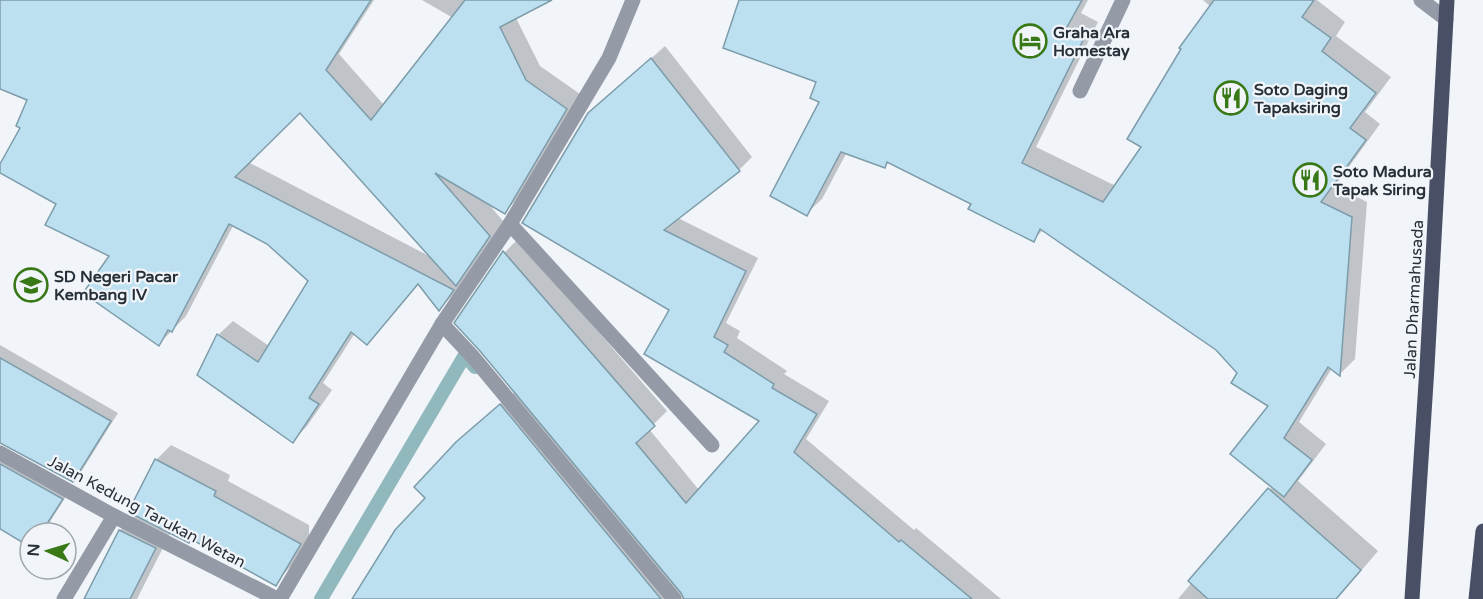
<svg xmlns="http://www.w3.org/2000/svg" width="1483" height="599" font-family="'Varela Round',sans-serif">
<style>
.shadow{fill:#0003;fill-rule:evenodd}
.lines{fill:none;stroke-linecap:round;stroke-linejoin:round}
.stream{stroke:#91b9bd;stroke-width:14}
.building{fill:#bde0f0;stroke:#7d9caa;stroke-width:1.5}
.minor{stroke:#959aa7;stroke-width:15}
.major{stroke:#495066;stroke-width:15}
.labels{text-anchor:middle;stroke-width:4.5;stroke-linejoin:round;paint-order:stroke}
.poi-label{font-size:16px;font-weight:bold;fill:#273038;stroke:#f1f5fa;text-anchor:start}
.street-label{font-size:16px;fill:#273038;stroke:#f1f5fa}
</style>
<rect width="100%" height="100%" fill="#f1f5fa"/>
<g class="shadow">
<path d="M0 0H374L339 54 384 105 453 18 422 0H517L514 14 540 66 580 94 519 197 505 212 487 202 503 221 453 295 439 309 419 283 367 343 355 333 323 383 332 390 307 426 293 441 218 335 233 321 269 346 309 281 268 243 234 224 186 316 159 344 111 255 58 203 0 171V167L22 127 29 100 0 88ZM300 111 431 257 248 162Z"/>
<path d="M741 0H1088L1081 13 1098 22 1036 147 1116 186 1143 147 1211 7 1203 0H1317L1345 22 1336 36 1391 77 1365 112 1380 124 1335 186 1367 202 1355 359 1340 374 1332 368 1299 422 1326 444 1298 481 1378 551 1337 599H1178L1273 486 1270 406 1217 349 1043 230 1033 240 973 203 890 161 885 166 847 152 822 199 806 214 821 101 817 81Z"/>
<path d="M665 46 752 157 739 170 678 218 758 258 726 323 740 331 737 338 787 371 784 374 829 401 806 439 914 530 916 528 1001 599H355L427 498 471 429 516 391 456 323 505 252 518 239 667 411 649 429 699 490 761 421 671 309 589 114Z"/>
<path d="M0 345 118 413 81 472 73 480 0 442Z"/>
<path d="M171 445 230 475 228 481 309 525V538L294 563 279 579 192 538 189 542 171 532 137 599H86L120 530 136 515 156 460Z"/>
<path d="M0 449 70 490 43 533H30V546L0 527Z"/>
</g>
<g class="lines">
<path class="stream" d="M321 599 465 355 475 367"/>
</g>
<g class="building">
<path d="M0 0H371L326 70 371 120 465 0H552L500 27 526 80 567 109 505 214 435 173 490 236 456 286 300 113 235 177 454 290 439 311 418 284 367 345 351 332 309 398 319 404 293 443 197 375 217 334 258 362 308 281 267 244 229 224 172 332 168 330 159 346 83 293 109 256 45 225 56 204 0 173V164L20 128 16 126 27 100 0 89Z"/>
<path d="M739 0H1082L1066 29 1084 38 1022 163 1103 202 1141 147 1127 139 1181 49 1179 48 1214 0H1314L1302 17 1331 38 1322 51 1376 93 1350 128 1366 140 1321 202 1352 217 1340 376 1328 367 1284 438 1312 460 1284 497 1230 454 1268 406 1231 383 1237 373 1216 350 1040 229 1034 242 968 209 971 204 887 162 885 168 841 152 807 216 770 196 819 102 810 98 816 82 723 48Z"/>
<path d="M651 58 740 171 664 230 746 271 714 337 728 345 724 352 774 384 772 388 817 414 794 452 899 542 901 540 972 599H684L681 593 480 351 454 323 503 251 655 426 636 443 686 503 759 421 644 354 669 310 522 223 588 113Z"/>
<path d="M0 358 111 421 73 482 0 443Z"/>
<path d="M500 404 661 599H352L395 530 425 498 414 487 456 442Z"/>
<path d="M155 459 216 491 214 496 301 544 276 586 191 539 189 543 128 512Z"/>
<path d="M0 464 63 499 41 533H30V547L0 529Z"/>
<path d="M1268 488 1361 570 1336 599H1208L1188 581Z"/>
<path d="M119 530 156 548 130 599H84Z"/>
</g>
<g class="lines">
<g class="minor">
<path d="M1421 0 1446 19"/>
<path d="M1080 91 1123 0"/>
<path d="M510 224 712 445"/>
<path d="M442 324 473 357 674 599"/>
<path d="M0 453 114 516 277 599"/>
<path d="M64 599 114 516"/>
<path d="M280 599 442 324 510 224 609 58 633 0"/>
</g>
<g class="major">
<path d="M1412 599 1427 367 1447 0"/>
<path d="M1476 599 1483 531"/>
</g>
</g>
<defs>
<g id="hotel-ring" transform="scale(1.725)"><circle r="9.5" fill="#f1f5fa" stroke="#387816" stroke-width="1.5"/><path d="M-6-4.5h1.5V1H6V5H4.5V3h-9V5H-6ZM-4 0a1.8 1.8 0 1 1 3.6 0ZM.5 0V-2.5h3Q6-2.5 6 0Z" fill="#387816"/></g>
<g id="restaurant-ring" transform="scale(1.725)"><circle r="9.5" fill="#f1f5fa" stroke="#387816" stroke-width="1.5"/><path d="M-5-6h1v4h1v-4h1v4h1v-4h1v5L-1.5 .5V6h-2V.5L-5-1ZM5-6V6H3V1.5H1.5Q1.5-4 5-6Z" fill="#387816"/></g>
<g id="school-ring" transform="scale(1.725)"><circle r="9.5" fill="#f1f5fa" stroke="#387816" stroke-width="1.5"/><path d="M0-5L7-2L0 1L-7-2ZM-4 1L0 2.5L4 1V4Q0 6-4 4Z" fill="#387816"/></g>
</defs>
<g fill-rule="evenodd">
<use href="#hotel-ring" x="1030" y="41"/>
<use href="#restaurant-ring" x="1231" y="98"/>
<use href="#restaurant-ring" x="1310" y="180"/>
<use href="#school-ring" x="31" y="285"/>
</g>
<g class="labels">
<g class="poi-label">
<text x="1053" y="38">Graha Ara<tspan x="1053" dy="18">Homestay</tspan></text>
<text x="1254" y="95">Soto Daging<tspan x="1254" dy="18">Tapaksiring</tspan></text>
<text x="1333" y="177">Soto Madura<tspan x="1333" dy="18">Tapak Siring</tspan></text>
<text x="54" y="282">SD Negeri Pacar<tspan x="54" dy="18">Kembang IV</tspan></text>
</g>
<g class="street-label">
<text transform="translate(1413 299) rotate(-87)" y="6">Jalan Dharmahusada</text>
<text transform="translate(147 511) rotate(28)" y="6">Jalan Kedung Tarukan Wetan</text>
</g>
</g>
<g transform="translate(48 551) rotate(274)"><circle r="28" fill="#f1f5fa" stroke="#a0a6ac" stroke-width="1.5"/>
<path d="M0-4.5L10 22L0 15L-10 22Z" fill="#387816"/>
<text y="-9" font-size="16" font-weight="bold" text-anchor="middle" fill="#273038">N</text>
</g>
</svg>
